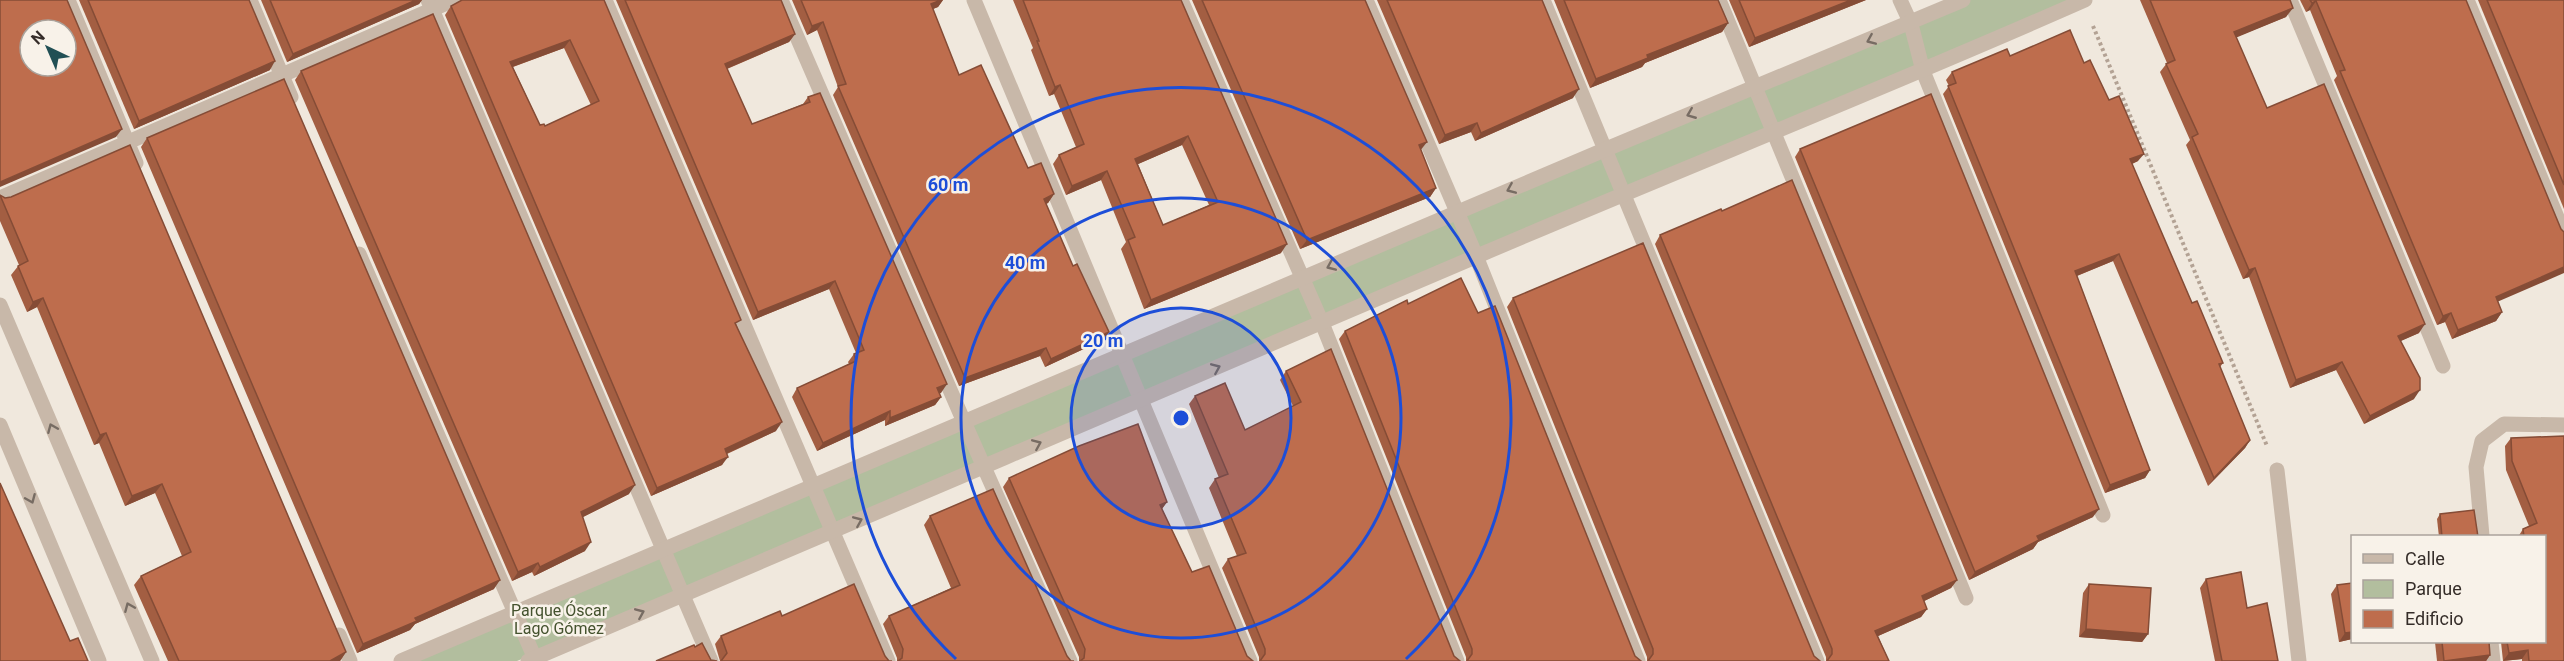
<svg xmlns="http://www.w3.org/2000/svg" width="2564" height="661" font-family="Roboto,sans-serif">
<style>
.green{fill:#b2be9e}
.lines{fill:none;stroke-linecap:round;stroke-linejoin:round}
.path{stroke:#b3a294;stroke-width:4;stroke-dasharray:3 3;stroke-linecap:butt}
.street{stroke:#c8b8a9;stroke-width:15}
.wall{fill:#a35e42;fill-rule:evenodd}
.shaded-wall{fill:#854c36}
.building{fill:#be6d4d;stroke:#854c36;stroke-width:1.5;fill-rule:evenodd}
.oneway{stroke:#776c63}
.ring{fill:none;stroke:#1d4ed8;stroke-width:3}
.labels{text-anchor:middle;stroke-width:5;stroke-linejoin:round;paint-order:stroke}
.park-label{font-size:16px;fill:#44522e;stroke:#f8f2e9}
.centre{fill:#1d4ed8;stroke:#f8f2e9;stroke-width:3}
.ring-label{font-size:18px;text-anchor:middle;font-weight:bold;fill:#1d4ed8;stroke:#f8f2e9;stroke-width:5;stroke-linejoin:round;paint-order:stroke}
</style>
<rect width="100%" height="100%" fill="#f0e8dd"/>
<path class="green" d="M1967 0H2073L517 661H405Z"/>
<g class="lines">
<path class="path" d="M2093 26 2267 446"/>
<g class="street">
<path d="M68 0 136 163"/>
<path d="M250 0 291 97"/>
<path d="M428 0 711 661"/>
<path d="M605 0 888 661"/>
<path d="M781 0 964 422 1070 661"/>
<path d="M974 0 1250 661"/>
<path d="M1181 0 1322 323 1457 661"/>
<path d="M1366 0 1476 256 1638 661"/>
<path d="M1543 0 1817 661"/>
<path d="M1719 0 1966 598"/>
<path d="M1900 0 1911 24 1923 71 2103 515"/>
<path d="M2290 0 2443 366"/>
<path d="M2467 0 2564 234"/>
<path d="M0 198 454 0"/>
<path d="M359 254 536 661"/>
<path d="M0 305 152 661"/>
<path d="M0 425 99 661"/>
<path d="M2277 470 2299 661"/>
<path d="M2482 536 2476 467 2482 441 2504 424 2564 425"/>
<path d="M339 635 350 661"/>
<path d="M2491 642 2493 661"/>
<path d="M401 661 1604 150 1963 0"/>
<path d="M528 661C846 526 1164 389 1482 254 1683 168 1886 88 2085 0"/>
</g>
</g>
<g class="wall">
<path d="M79 0H249L270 70 134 129Z"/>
<path d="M261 0H422L419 4 287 62Z"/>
<path d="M604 0 737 326 776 431 727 454 722 465 651 496 445 15 451 6ZM564 48 591 105 545 126 540 125 513 67Z"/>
<path d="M616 0H781L795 34 789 42 727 69 752 124 803 104 808 97 941 393H939L941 397 935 405 885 426V420L817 451 792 397 797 388 849 364 848 362 854 354 856 353 829 289 753 320Z"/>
<path d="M792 0H943L938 7 933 9 959 75 1028 168 1054 194 1048 203 1046 204 1073 266 1109 332 1103 340 1045 367 1040 356 959 386 833 95 838 87 817 30 807 35Z"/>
<path d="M1013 0H1181L1281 253 1144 309 1121 249 1126 242 1101 180 1066 195 1053 164 1059 155 1076 147 1054 94 1049 96 1031 50 1033 48ZM1182 145 1209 205 1163 225 1138 164Z"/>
<path d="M1192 0H1365L1421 151 1436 188 1430 197 1300 249Z"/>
<path d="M1377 0H1542L1573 98 1475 141 1471 132 1439 144Z"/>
<path d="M1554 0H1718L1728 23 1722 32 1645 63 1642 67 1590 88Z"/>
<path d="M1729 0H1866L1749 47Z"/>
<path d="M2140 0H2290L2286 17 2236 37 2267 108 2419 333 2400 341 2414 399 2364 424 2336 370 2290 388 2249 277 2243 279 2186 145 2190 140 2160 72 2167 63Z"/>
<path d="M2300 0H2466L2498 302 2502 312 2496 321 2452 339 2445 322 2437 325 2334 80 2337 76 2310 10 2306 12Z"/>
<path d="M2478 0H2564V209Z"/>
<path d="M2010 56 2084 63 2138 161 2132 164 2192 303 2223 363 2220 367 2250 440 2245 448 2208 486 2113 261 2077 276 2150 470 2145 478 2105 493 1943 94 1949 86 1946 80 1952 72Z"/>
<path d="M301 71 629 494 583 517 585 551 534 576 532 572 512 581 295 80Z"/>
<path d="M147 138 494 589 415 624 410 630 357 653 141 147Z"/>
<path d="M1800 149 2093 517 2038 542 2033 549 1969 580 1795 157Z"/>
<path d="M0 195 346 652 340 661H168L134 585 141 576 182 556 155 493 125 506 99 443 94 445 37 307 27 312 11 275 19 265 0 221Z"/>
<path d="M1660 235 1957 580 1951 588 1924 601 1927 609 1921 617 1878 636 1889 661H1826V657L1655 244Z"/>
<path d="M1513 298 1814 656 1647 661V657L1507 307Z"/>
<path d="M1408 304 1635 656 1466 661V657L1339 339 1345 331Z"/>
<path d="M1286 371 1454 656 1259 661V657L1222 568 1228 559 1237 556 1209 488 1215 479 1219 478 1189 404 1195 396 1245 430 1293 406 1280 380Z"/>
<path d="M2564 436V661H2522V659L2503 661 2501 642H2544V537H2518L2523 529 2529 526 2506 470 2505 446 2511 438Z"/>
<path d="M1009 478 1167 502 1162 509 1192 572 1247 656 1253 661H1079V657L1003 487Z"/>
<path d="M2440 514 2478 537H2439L2437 519Z"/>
<path d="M930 516 1071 661H1074H897V658L883 624 889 616 951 588 924 525Z"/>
<path d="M2206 579 2247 608 2278 661H2215L2200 588Z"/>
<path d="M2352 583V639L2339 642 2331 594 2337 585Z"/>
<path d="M2089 584 2148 634 2142 642 2079 637 2083 593Z"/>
<path d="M782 616 885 656 889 661H720L715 644 721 636Z"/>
<path d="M2435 642H2489L2490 655 2486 661H2437Z"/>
</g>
<g class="shaded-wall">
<path d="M416 0H422L419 4 287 62 293 54Z"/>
<path d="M941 0H943L938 7 925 12 931 4Z"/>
<path d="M1851 0H1866L1749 47 1755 38Z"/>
<path d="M2316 1 2310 10 2306 12 2312 3Z"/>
<path d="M2293 8 2286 17 2228 41 2234 32Z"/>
<path d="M823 22 817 30 807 35 812 26Z"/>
<path d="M1728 23 1722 32 1645 63 1642 67 1590 88 1596 79 1647 55Z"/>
<path d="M795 34 789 42 719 72 725 64Z"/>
<path d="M570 40 564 48 504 70 510 62Z"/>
<path d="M275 61 270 70 134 129 139 121Z"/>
<path d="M1060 85 1054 94 1049 96 1055 87Z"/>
<path d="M1579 89 1573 98 1475 141 1481 133Z"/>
<path d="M1477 123 1471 132 1439 144 1445 135Z"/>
<path d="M122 129 116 137 0 187V182L2 181Z"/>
<path d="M1188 136 1182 145 1129 168 1135 159Z"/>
<path d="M1427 142 1420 151 1419 145Z"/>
<path d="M2144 154 2138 161 2125 167 2130 159Z"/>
<path d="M1107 171 1101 180 1066 195 1072 186Z"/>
<path d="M1436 188 1430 197 1300 249 1307 240Z"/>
<path d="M1054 194 1048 203 1038 207 1044 199Z"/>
<path d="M1287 244 1281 253 1144 309 1151 300Z"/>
<path d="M2119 254 2113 261 2069 279 2075 271Z"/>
<path d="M2564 267V273L2490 305 2496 297Z"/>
<path d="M2255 268 2249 277 2243 279 2249 270Z"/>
<path d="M835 281 829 289 753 320 758 312Z"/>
<path d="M43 298 37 307 27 312 33 302Z"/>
<path d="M2502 312 2496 321 2452 339 2458 330Z"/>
<path d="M2451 313 2445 322 2437 325 2443 316Z"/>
<path d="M2425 324 2419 333 2392 345 2398 336Z"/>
<path d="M1109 332 1103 340 1045 367 1051 359Z"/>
<path d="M1046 348 1040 356 959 386 965 378Z"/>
<path d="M2342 362 2336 370 2290 388 2296 380Z"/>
<path d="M947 384 941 393 931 396 937 388Z"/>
<path d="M2420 390 2414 399 2364 424 2370 416Z"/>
<path d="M941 397 935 405 885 426 890 418Z"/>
<path d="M890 411 885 420 817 451 823 443Z"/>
<path d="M782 422 776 431 719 457 725 449Z"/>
<path d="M106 433 99 443 94 445 100 435Z"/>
<path d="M2250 440 2245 448 2208 486 2214 478Z"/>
<path d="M728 457 722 465 651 496 657 488Z"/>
<path d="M2150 470 2145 478 2105 493 2110 485Z"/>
<path d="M162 484 155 493 125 506 132 496Z"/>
<path d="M635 485 629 494 575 521 581 512Z"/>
<path d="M1167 502 1161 510 1160 505Z"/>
<path d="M2099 509 2093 517 2038 542 2033 549 1969 580 1975 572 2037 536Z"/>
<path d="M591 542 585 551 534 576 540 567Z"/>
<path d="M538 563 532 572 512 581 518 572Z"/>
<path d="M500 580 494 589 415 624 410 630 357 653 363 644 415 618Z"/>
<path d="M1957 580 1951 588 1916 605 1922 596Z"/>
<path d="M1927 609 1921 617 1869 640 1875 631Z"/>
<path d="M2086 629 2148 634 2142 642 2079 637Z"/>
<path d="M2352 632V639L2339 642 2345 633Z"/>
<path d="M2528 650 2522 659 2503 661 2509 653Z"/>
<path d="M346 652 340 661H330Z"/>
<path d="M2490 655 2486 661H2445Z"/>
</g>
<g class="building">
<path d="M0 0H67L122 129 0 182ZM30 30H66V66H30Z"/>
<path d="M88 0H249L275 61 139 121Z"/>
<path d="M270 0H416L293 54Z"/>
<path d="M462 0H604L741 320 735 323 782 422 725 449 728 457 657 488 451 6ZM570 40 599 101 545 126 544 124 540 125 510 62Z"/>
<path d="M625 0H781L795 34 725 64 752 124 810 102 808 97 820 93 947 384 937 388 941 397 890 418V411L823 443 797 388 856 361 854 354 864 350 835 281 758 312Z"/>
<path d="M801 0H941L931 4 959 75 981 65 1028 168 1041 163 1054 194 1044 199 1073 266 1077 264 1109 332 1051 359 1046 348 965 378 838 86 846 84 823 22 812 26Z"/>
<path d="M1023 0H1181L1287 244 1151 300 1128 240 1135 237 1107 171 1072 186 1059 155 1084 144 1060 85 1055 87 1037 41H1039ZM1188 136 1218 202 1163 225 1135 159Z"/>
<path d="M1202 0H1365L1427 142 1419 145 1436 188 1307 240Z"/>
<path d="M1387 0H1542L1579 89 1481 133 1477 123 1445 135Z"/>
<path d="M1564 0H1718L1728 23 1647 55 1648 58 1596 79Z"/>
<path d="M1739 0H1851L1755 38Z"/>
<path d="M2150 0H2290L2293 8 2234 32 2267 108 2324 84 2425 324 2398 336 2420 378V390L2370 416 2342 362 2296 380 2255 268 2249 270 2192 137 2198 134 2166 64 2175 60Z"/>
<path d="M2310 0H2466L2561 229 2564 232V267L2496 297 2502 312 2458 330 2451 313 2443 316 2340 71 2345 70 2316 1 2312 3Z"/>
<path d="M2487 0H2564V185Z"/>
<path d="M433 14 635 485 581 512 591 542 540 567 538 563 518 572 301 71Z"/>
<path d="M2070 30 2084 63 2090 60 2109 100 2119 96 2144 154 2130 159 2192 303 2197 301 2223 363 2219 364 2250 440 2214 478 2119 254 2075 271 2150 470 2110 485 1948 86 1956 83 1952 72 2007 49 2010 56Z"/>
<path d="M284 79 500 580 415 618 417 621 363 644 147 138Z"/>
<path d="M1931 94 2099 509 2037 536 2039 540 1975 572 1800 149Z"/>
<path d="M130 145 346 652 330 661H179L141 576 191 552 162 484 132 496 106 433 100 435 43 298 33 302 18 266 28 261 0 195 5 198 11 197Z"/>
<path d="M1792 180 1957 580 1922 596 1927 609 1875 631 1889 661H1827L1832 654V649L1660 235 1721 209 1722 211Z"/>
<path d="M1643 243 1814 656 1820 661H1648L1653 654V649L1513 298Z"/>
<path d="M1461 278 1478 313 1495 306 1635 656 1641 661H1467L1472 654V649L1345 331 1407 300 1408 304Z"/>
<path d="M1331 349 1454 656 1460 661H1260L1265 654V649L1228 559 1246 553 1215 479 1228 474 1195 396 1225 383 1245 430 1301 402 1286 371Z"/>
<path d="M1138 424 1167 502 1160 505 1192 572 1209 566 1247 656 1253 661H1080L1084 658 1085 649 1009 478 1079 446Z"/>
<path d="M2564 436V661H2529L2528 650 2509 653 2507 642H2544V537H2524L2523 529 2537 523 2512 461 2511 438Z"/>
<path d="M0 483 70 641 78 638 88 661H0Z"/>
<path d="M993 489 1067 656 1071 661H1074H898L902 658 903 649 889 616 960 585 930 516Z"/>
<path d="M2474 510 2478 537H2442L2440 514Z"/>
<path d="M2241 572 2247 608 2267 603 2278 661H2222L2206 579Z"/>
<path d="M2352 583V632L2345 633 2337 585Z"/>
<path d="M854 584 885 656 889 661H892H721L727 653 721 636 780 611 782 616Z"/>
<path d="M2089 584 2151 588 2148 634 2086 629Z"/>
<path d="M2442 642H2489L2490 655 2444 661Z"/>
<path d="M702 643 711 660 717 661H656L694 645 695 647Z"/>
</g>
<defs><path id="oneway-chevron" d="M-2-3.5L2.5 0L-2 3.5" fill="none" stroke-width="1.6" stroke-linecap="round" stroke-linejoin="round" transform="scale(1.5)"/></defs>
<g class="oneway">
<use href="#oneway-chevron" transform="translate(1871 40) rotate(157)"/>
<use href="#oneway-chevron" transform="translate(1691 114) rotate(158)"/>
<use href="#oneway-chevron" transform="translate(1511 189) rotate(157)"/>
<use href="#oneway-chevron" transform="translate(1331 266) rotate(157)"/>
<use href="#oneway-chevron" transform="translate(1216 368) rotate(-23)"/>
<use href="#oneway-chevron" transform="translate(52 428) rotate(-113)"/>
<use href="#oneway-chevron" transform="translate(1037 444) rotate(-23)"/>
<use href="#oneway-chevron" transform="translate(31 499) rotate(67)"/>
<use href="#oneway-chevron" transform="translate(858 521) rotate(-23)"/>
<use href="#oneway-chevron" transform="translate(129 607) rotate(-113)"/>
<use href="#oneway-chevron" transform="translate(640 613) rotate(-23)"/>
</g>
<circle cx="1181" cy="418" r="110" fill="#1d4ed8" fill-opacity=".12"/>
<g class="ring">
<circle cx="1181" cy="418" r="110"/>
<circle cx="1181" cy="418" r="220"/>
<path d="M956 659A330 330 0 1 1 1406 659"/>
</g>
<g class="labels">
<g class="park-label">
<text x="559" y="616">Parque Óscar<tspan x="559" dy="18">Lago Gómez</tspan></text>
</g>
</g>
<circle cx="1181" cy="418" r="9" class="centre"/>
<g class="ring-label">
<text x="948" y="191">60 m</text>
<text x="1025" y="269">40 m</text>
<text x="1103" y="347">20 m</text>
</g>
<rect x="2351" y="535" width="195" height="108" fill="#f8f2e9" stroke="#aaa39c" stroke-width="1.5"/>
<rect x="2363" y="554" width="30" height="9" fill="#c8b8a9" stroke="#aaa39c" stroke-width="1.5"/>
<text x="2405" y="565" font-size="18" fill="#352d29">Calle</text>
<rect x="2363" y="580" width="30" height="18" fill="#b2be9e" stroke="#aaa39c" stroke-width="1.5"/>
<text x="2405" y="595" font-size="18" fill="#352d29">Parque</text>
<rect x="2363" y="610" width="30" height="18" fill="#be6d4d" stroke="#aaa39c" stroke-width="1.5"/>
<text x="2405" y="625" font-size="18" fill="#352d29">Edificio</text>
<g transform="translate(48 48) rotate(316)"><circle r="28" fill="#f8f2e9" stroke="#aaa39c" stroke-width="1.5"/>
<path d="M0-4.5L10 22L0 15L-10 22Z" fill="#214f54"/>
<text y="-9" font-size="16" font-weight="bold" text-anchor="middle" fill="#352d29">N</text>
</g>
</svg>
